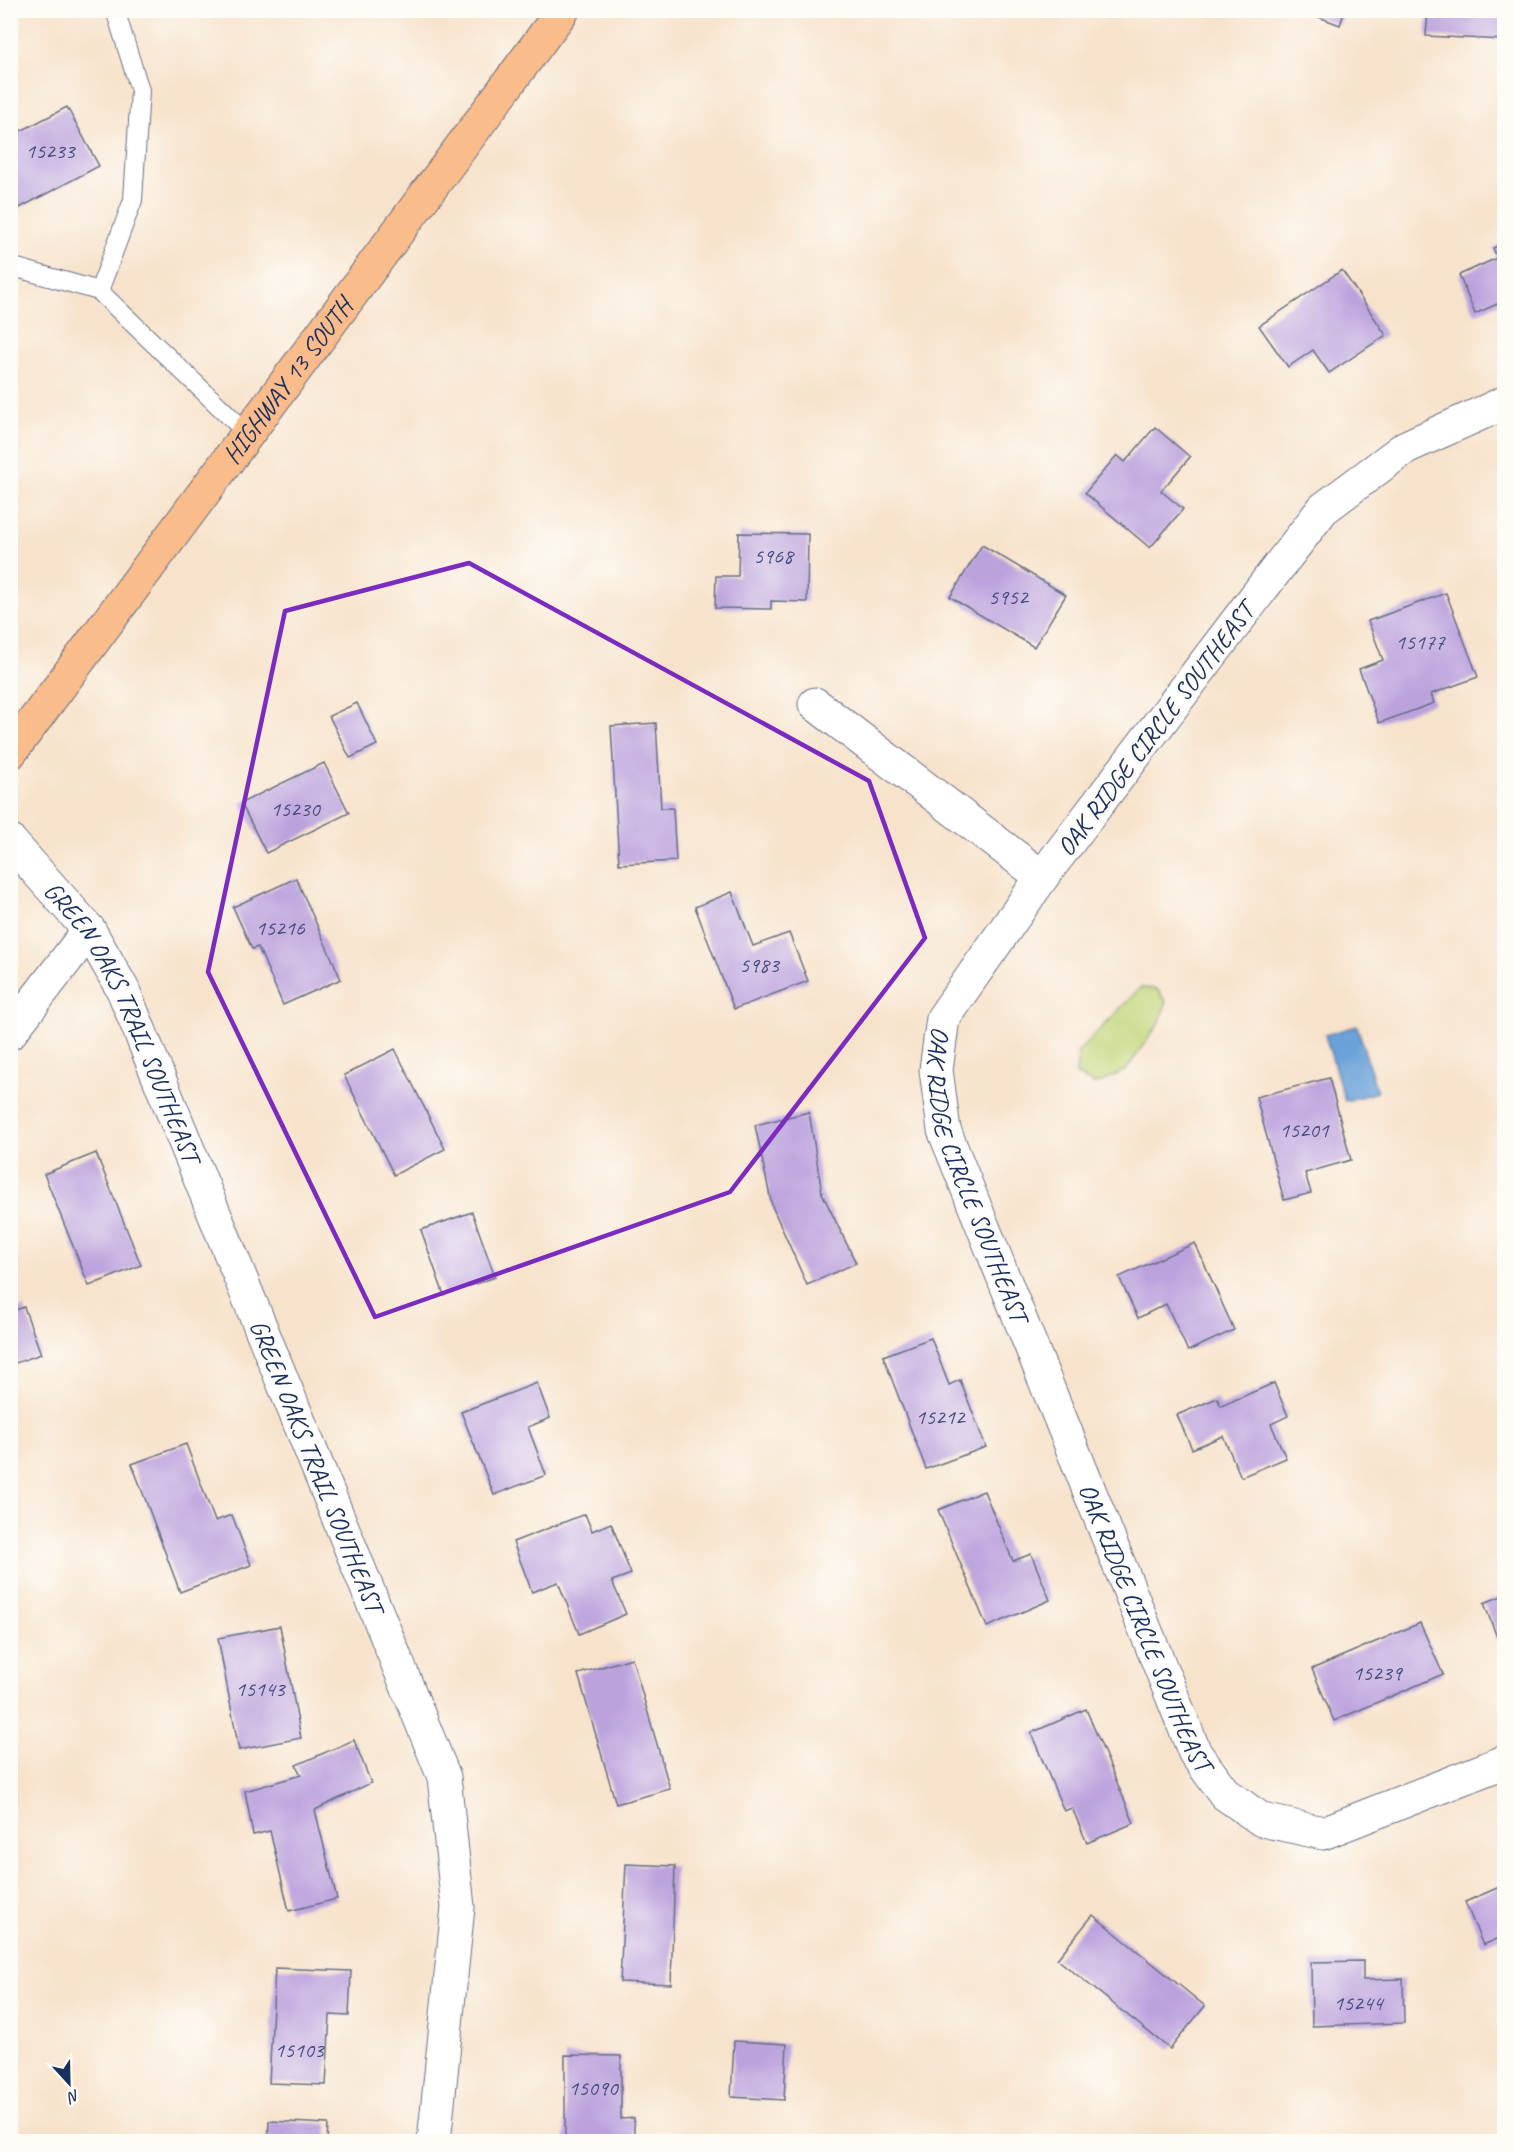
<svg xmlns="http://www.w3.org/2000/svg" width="1515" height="2152" font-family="Caveat,sans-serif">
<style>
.green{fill:#c1d579;stroke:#6e826c;stroke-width:1.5}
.water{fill:#6aa1d8;stroke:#42689b;stroke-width:1.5}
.building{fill:#bba2dd}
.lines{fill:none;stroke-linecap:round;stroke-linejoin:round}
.lane-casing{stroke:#686e84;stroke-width:20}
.street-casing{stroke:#686e84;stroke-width:35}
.primary-casing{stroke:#686e84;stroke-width:35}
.lane{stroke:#fff;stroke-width:18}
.street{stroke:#fff;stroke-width:33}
.primary{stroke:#f9bc8a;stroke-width:33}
.marked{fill:none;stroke:#7b2cbf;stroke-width:4.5;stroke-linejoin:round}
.labels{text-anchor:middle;stroke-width:5;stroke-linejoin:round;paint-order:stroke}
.number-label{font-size:22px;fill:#434c7e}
.street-label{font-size:26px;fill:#1b2f5e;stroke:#fdfcf7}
</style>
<rect width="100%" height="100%" fill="#fdfcf7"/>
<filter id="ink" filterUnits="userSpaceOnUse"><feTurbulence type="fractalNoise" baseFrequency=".0167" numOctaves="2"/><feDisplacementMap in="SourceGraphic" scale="12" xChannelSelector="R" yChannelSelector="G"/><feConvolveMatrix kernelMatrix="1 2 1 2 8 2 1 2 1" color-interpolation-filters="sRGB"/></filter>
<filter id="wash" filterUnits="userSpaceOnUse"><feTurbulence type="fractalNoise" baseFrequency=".008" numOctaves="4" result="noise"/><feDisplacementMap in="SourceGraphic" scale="24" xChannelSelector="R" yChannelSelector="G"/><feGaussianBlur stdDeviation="1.35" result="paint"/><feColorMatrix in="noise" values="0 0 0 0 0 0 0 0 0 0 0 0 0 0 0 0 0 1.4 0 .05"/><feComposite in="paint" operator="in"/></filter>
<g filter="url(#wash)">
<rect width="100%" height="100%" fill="#f7e3cc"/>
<path class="green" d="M1140 988 1157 989 1166 1002 1160 1022 1126 1070 1096 1085 1076 1074 1078 1052Z"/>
<path class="water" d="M1357 1026 1377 1092 1345 1101 1325 1035Z"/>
<g id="blocks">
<g class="building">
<path d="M1300 10H1345L1340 25Z"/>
<path d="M1428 10H1504V40L1426 36Z"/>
<path d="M67 107 99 166 10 213V126L15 134Z"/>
<path d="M1504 243V301L1475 314 1459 275 1497 258 1493 248Z"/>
<path d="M1342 270 1386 335 1329 373 1313 350 1288 367 1259 326Z"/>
<path d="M1155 427 1190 457 1161 491 1183 509 1150 548 1085 493 1117 455 1125 462Z"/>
<path d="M739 533 808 534 807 602 771 601V609L715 608 716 576H738Z"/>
<path d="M982 545 1066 595 1034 647 950 597Z"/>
<path d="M1446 593 1478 677 1431 694 1434 703 1379 723 1359 669 1383 660 1368 621Z"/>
<path d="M357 703 377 745 350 758 329 716Z"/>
<path d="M656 723 661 808H673L676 861 619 864 611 726Z"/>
<path d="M324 763 349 813 266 853 241 803Z"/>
<path d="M296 878 341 979 283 1005 258 947 252 949 233 907Z"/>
<path d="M732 892 753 946 789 933 808 981 734 1009 695 907Z"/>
<path d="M395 1049 445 1149 394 1175 344 1075Z"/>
<path d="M1329 1078 1351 1160 1305 1173 1311 1193 1284 1200 1256 1097Z"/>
<path d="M809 1112 822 1193 856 1263 807 1285 772 1206 755 1125Z"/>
<path d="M96 1153 141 1265 89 1286 44 1174Z"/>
<path d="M472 1212 495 1277 444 1295 421 1230Z"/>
<path d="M1195 1243 1234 1330 1188 1351 1166 1304 1138 1318 1119 1277Z"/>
<path d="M24 1307 41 1354 10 1365V1312Z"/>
<path d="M931 1338 949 1385 960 1380 986 1447 926 1469 883 1356Z"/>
<path d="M537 1383 550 1418 528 1427 546 1475 494 1495 461 1412Z"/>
<path d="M1274 1383 1288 1416 1271 1424 1286 1458 1241 1477 1223 1436 1192 1449 1177 1415 1217 1398 1221 1406Z"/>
<path d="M186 1444 215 1521 232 1515 251 1565 180 1592 132 1464Z"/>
<path d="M984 1491 1013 1561 1031 1554 1050 1600 987 1627 938 1510Z"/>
<path d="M585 1514 592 1531 611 1523 631 1574 612 1581 626 1614 579 1634 558 1582 532 1592 513 1542Z"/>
<path d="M1504 1595V1646L1501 1648 1484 1603Z"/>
<path d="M1420 1623 1443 1674 1334 1721 1312 1669Z"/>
<path d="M280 1626 301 1738 239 1750 218 1638Z"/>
<path d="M632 1658 670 1789 616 1804 578 1674Z"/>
<path d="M1086 1709 1134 1823 1087 1843 1072 1808 1064 1811 1031 1733Z"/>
<path d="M354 1740 371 1783 315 1810 337 1899 289 1911 270 1831 253 1835 245 1791 301 1775 296 1765Z"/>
<path d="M626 1864 675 1866 671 1984 620 1982Z"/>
<path d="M1504 1885V1936L1483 1945 1465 1902Z"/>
<path d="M1093 1915 1205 2006 1170 2049 1057 1959Z"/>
<path d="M1363 1961V1980L1403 1979 1404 2023 1312 2026 1311 1962Z"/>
<path d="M275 1968 351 1971 349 2016 330 2015 326 2085 269 2083Z"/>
<path d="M734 2041 787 2044 784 2100 731 2097Z"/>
<path d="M565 2055 621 2056V2119L634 2118V2142H565Z"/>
<path d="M269 2121 328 2124 327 2142H268Z"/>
</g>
</g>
</g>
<g filter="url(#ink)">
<use href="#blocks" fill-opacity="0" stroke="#686e84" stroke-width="1.5"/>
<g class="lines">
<g class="lane-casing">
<g id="lane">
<path d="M10 266 99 291 248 434"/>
<path d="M99 291 133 200 140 90 115 10"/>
</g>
</g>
<g class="street-casing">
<g id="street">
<path id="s1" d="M1504 403 1406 447 1323 509 1266 583 1042 877 943 1018 936 1070 944 1130 1195 1753 1225 1794 1262 1820 1323 1833 1504 1762"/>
<path d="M815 704 1042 877"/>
<path id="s2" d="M10 841 89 930 123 990 444 1777 458 1907 434 2142"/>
<path d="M10 1033 89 930"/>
</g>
</g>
<g class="primary-casing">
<g id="primary">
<path id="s3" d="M10 753 563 10"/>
</g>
</g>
<use href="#lane" class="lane"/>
<use href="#street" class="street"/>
<use href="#primary" class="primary"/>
</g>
</g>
<path class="marked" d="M469 563 869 781 925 938 730 1192 375 1317 208 972 285 611Z"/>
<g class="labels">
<g class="number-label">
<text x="50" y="158">15233</text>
<text x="773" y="563">5968</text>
<text x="1008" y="604">5952</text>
<text x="1420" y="649">15177</text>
<text x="295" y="816">15230</text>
<text x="280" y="935">15216</text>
<text x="759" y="972">5983</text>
<text x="1304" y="1137">15201</text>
<text x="940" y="1424">15212</text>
<text x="1377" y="1680">15239</text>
<text x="260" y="1696">15143</text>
<text x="1358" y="2010">15244</text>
<text x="299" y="2057">15103</text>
<text x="593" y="2095">15090</text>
</g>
<g class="street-label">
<text dy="9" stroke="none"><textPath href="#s3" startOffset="464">HIGHWAY 13 SOUTH</textPath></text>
<text transform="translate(1155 729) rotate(-53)" y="9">OAK RIDGE CIRCLE SOUTHEAST</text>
<text dy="9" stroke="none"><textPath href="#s2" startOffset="216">GREEN OAKS TRAIL SOUTHEAST</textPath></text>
<text dy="9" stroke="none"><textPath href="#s1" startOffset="1010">OAK RIDGE CIRCLE SOUTHEAST</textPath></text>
<text dy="9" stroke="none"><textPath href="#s2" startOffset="702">GREEN OAKS TRAIL SOUTHEAST</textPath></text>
<text dy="9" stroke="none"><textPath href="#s1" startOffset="1496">OAK RIDGE CIRCLE SOUTHEAST</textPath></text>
</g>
</g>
<rect width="1515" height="2152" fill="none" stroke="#fdfcf7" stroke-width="36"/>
<g transform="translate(69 2083) rotate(158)" stroke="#fdfcf7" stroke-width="4.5" paint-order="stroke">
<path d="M0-4.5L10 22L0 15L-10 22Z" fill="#1b2f5e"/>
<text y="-9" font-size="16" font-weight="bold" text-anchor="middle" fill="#1b2f5e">N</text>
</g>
</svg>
